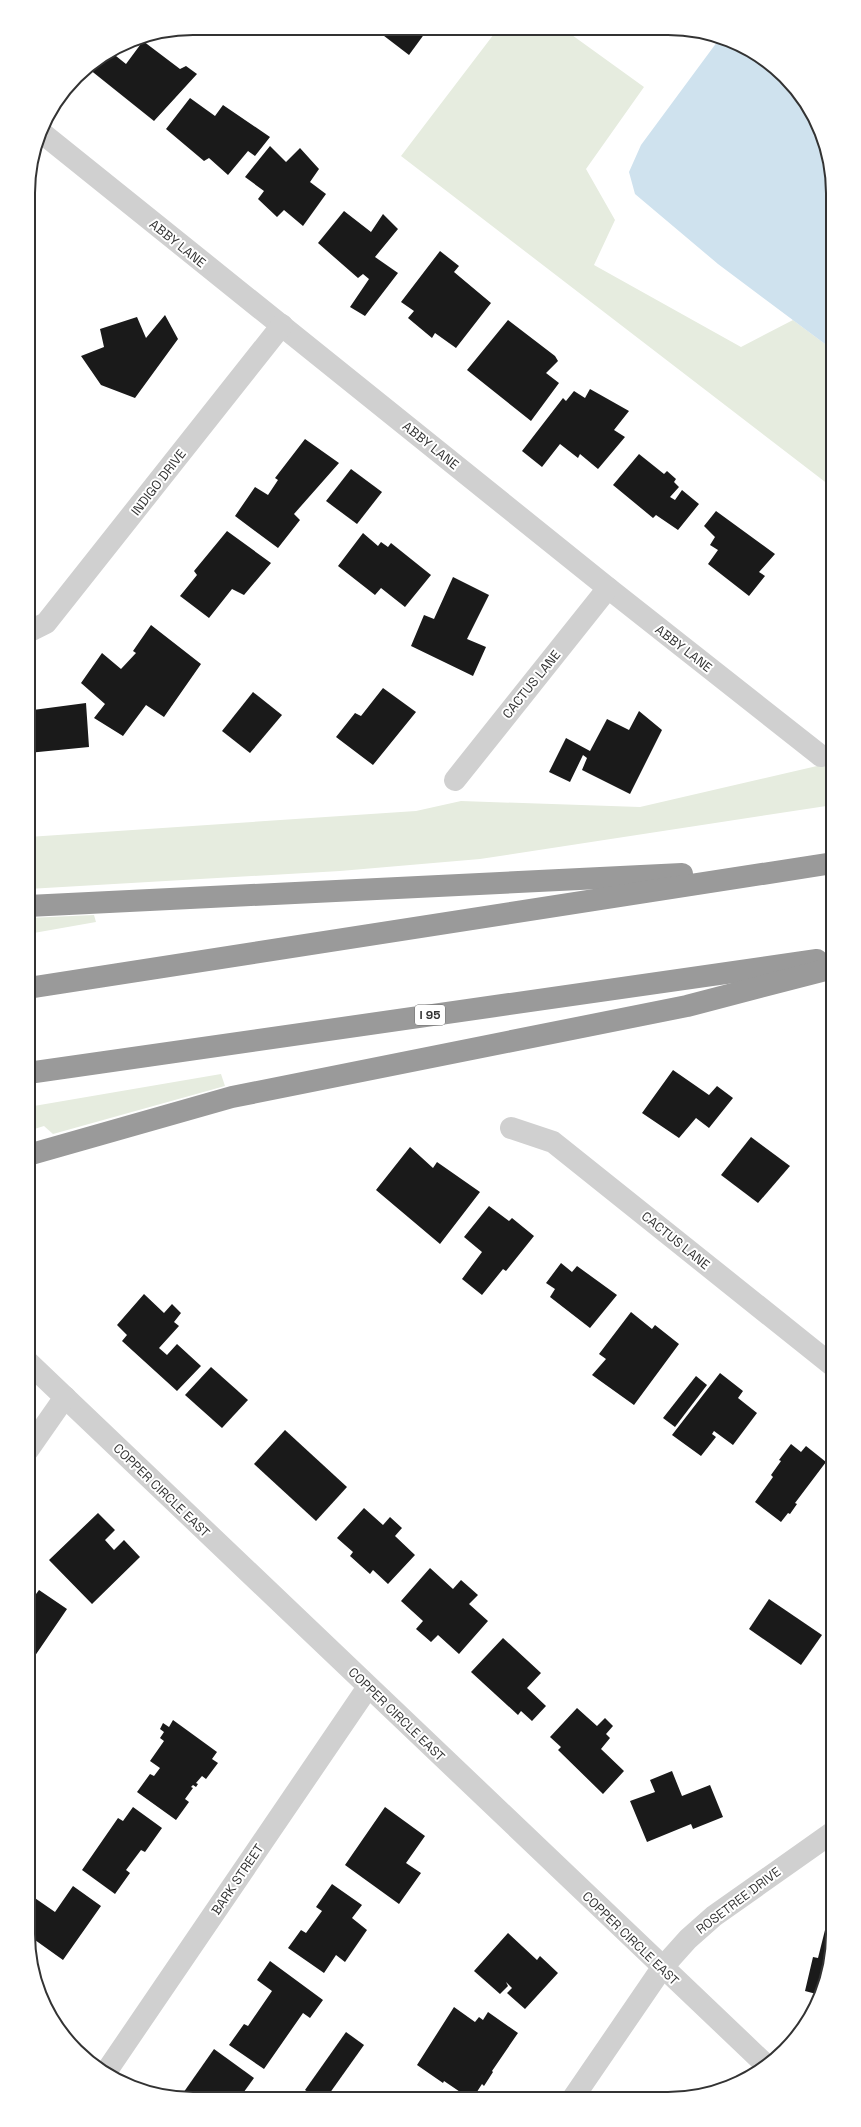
<svg xmlns="http://www.w3.org/2000/svg" width="861" height="2127" font-family="'Space Grotesk',sans-serif">
<style>
.green{fill:#e6ecdf}
.water{fill:#cfe2ee}
.building{fill:#1a1a1a}
.lines{fill:none;stroke-linecap:round;stroke-linejoin:round}
.minor{stroke:#d0d0d0;stroke-width:22}
.motorway{stroke:#9a9a9a;stroke-width:22}
.labels{text-anchor:middle;stroke-width:4;stroke-linejoin:round;paint-order:stroke}
.shield{fill:#fff;stroke:#707070;stroke-width:1}
.shield-label{font-size:12px;font-weight:bold;fill:#333}
.street-label{font-size:13px;fill:#333;stroke:#fff}
.rim{fill:none;stroke:#333;stroke-width:2}
</style>
<rect width="100%" height="100%" fill="#fff"/>
<g class="green">
<path d="M497 30H565L644 87 586 169 615 220 594 265 741 347 793 320 833 350V488L401 156Z"/>
<path d="M831 746H833V805L480 859 340 871 28 889V837L416 811 461 801 640 807 817 766Z"/>
<path d="M94 915 96 922 28 934V918Z"/>
<path d="M221 1074 225 1086 53 1134 44 1126 28 1131V1107Z"/>
</g>
<path class="water" d="M720 38C772 55 811 98 827 150 835 176 833 207 833 234 833 273 833 311 833 350L718 264 635 194 629 172 641 145Z"/>
<g class="building">
<path d="M375 29H428L409 55Z"/>
<path d="M143 41 180 69 186 66 197 74 154 121 89 69 92 64 111 52 126 64Z"/>
<path d="M190 98 215 116 223 105 270 137 255 156 248 151 228 175 209 158 204 161 166 129Z"/>
<path d="M270 146 286 162 300 148 319 169 310 182 326 194 303 226 284 210 277 217 258 199 264 191 245 177Z"/>
<path d="M344 211 371 232 383 214 398 229 375 257 398 273 365 316 350 307 369 279 363 274 358 278 318 243Z"/>
<path d="M440 251 459 266 454 272 491 303 456 348 435 333 432 338 408 318 414 311 401 302Z"/>
<path d="M165 315 178 339 135 398 101 385 81 356 104 347 100 329 137 317 146 338Z"/>
<path d="M508 320 555 356 558 361 546 373 559 383 531 421 467 370Z"/>
<path d="M590 389 629 411 614 430 625 437 598 469 580 454 578 458 560 444 542 467 522 451 563 398 566 401 574 391 585 398Z"/>
<path d="M305 439 339 463 294 514 300 520 278 548 235 516 255 487 268 495 278 480 275 478Z"/>
<path d="M639 454 664 474 667 471 676 479 674 482 679 487 670 497 675 500 682 490 699 504 678 530 656 515 653 518 613 485Z"/>
<path d="M351 469 382 492 357 524 326 501Z"/>
<path d="M29 499 34 516H28Z"/>
<path d="M716 511 775 554 759 572 765 576 749 596 708 564 718 550 710 545 715 537 704 526Z"/>
<path d="M227 531 271 563 244 595 232 589 209 618 180 596 197 575 194 571Z"/>
<path d="M363 533 378 546 381 542 388 547 391 543 431 575 405 607 381 588 375 595 338 566Z"/>
<path d="M453 577 489 595 467 639 486 647 473 676 411 646 424 615 434 619Z"/>
<path d="M151 625 201 664 164 717 146 705 123 736 94 718 105 704 81 683 102 653 121 669 136 653 133 651Z"/>
<path d="M383 688 416 712 373 765 336 737 355 713 361 716Z"/>
<path d="M253 692 282 715 250 753 222 731Z"/>
<path d="M86 703 89 747 28 753V718H31L33 710Z"/>
<path d="M639 711 662 730 630 794 582 770 587 758 583 755 570 782 549 772 566 738 590 751 607 719 629 730Z"/>
<path d="M673 1070 709 1095 717 1086 733 1098 709 1128 696 1118 679 1138 642 1113Z"/>
<path d="M751 1137 790 1166 758 1203 721 1175Z"/>
<path d="M410 1147 433 1168 437 1162 480 1192 440 1244 376 1190Z"/>
<path d="M489 1206 509 1221 512 1218 534 1236 506 1271 503 1269 482 1295 462 1279 482 1252 464 1237Z"/>
<path d="M561 1263 572 1272 577 1266 617 1295 590 1328 550 1297 555 1289 546 1283Z"/>
<path d="M144 1294 164 1313 172 1304 181 1313 174 1322 179 1326 159 1348 167 1355 177 1344 201 1366 177 1391 122 1341 127 1335 117 1325Z"/>
<path d="M631 1312 652 1329 655 1325 679 1344 634 1405 592 1375 606 1359 599 1354Z"/>
<path d="M211 1367 248 1400 222 1428 185 1395Z"/>
<path d="M720 1373 743 1391 738 1398 757 1413 733 1445 714 1431 712 1434 716 1437 701 1456 672 1435Z"/>
<path d="M696 1376 707 1385 675 1427 663 1418Z"/>
<path d="M285 1430 347 1487 316 1521 254 1464Z"/>
<path d="M791 1444 801 1452 806 1446 826 1462 795 1503 797 1504 790 1514 788 1513 781 1522 755 1502 773 1477 771 1475 781 1461 779 1460Z"/>
<path d="M364 1508 383 1525 390 1517 402 1528 395 1536 415 1555 388 1584 373 1570 370 1574 350 1556 353 1552 337 1538Z"/>
<path d="M98 1513 115 1530 105 1540 114 1550 124 1540 140 1557 92 1604 49 1560Z"/>
<path d="M430 1568 453 1589 461 1580 478 1595 469 1604 488 1621 459 1654 438 1635 431 1642 416 1629 423 1621 401 1601Z"/>
<path d="M39 1590 67 1609 28 1666V1600L30 1602Z"/>
<path d="M769 1599 822 1635 801 1665 749 1629Z"/>
<path d="M503 1638 541 1673 527 1688 546 1706 532 1721 521 1711 518 1715 471 1672Z"/>
<path d="M577 1708 597 1726 605 1718 613 1726 606 1734 610 1738 601 1749 624 1771 603 1794 558 1750 561 1747 550 1737Z"/>
<path d="M173 1720 217 1752 212 1759 218 1763 206 1779 202 1776 196 1783 198 1784 196 1787 193 1785 191 1787 193 1788 185 1799 189 1802 176 1820 137 1792 150 1774 154 1776 160 1768 150 1761 164 1741 160 1738 164 1732 160 1729 163 1723 169 1727Z"/>
<path d="M672 1771 682 1796 710 1785 723 1817 693 1829 691 1824 647 1842 630 1801 655 1792 650 1780Z"/>
<path d="M133 1807 162 1828 145 1852 141 1850 126 1870 130 1873 115 1894 82 1870 118 1818 123 1821Z"/>
<path d="M385 1807 425 1836 406 1863 421 1873 399 1904 345 1865Z"/>
<path d="M332 1884 362 1905 352 1918 367 1930 345 1962 336 1955 324 1973 288 1948 301 1930 306 1933 322 1911 316 1907Z"/>
<path d="M73 1886 101 1906 63 1960 28 1935V1896L29 1894 55 1912Z"/>
<path d="M829 1914 833 1915V1944L824 1987 820 1995 805 1991 813 1957 818 1958Z"/>
<path d="M508 1933 537 1960 540 1956 558 1973 525 2009 507 1993 512 1988 506 1982 508 1986 500 1994 474 1971Z"/>
<path d="M270 1961 323 2000 310 2018 303 2013 264 2069 229 2045 244 2024 248 2026 272 1991 257 1980Z"/>
<path d="M454 2007 475 2022 479 2017 483 2020 488 2012 518 2033 492 2071 493 2072 484 2086 482 2084 473 2098H469L444 2081 443 2083 417 2065Z"/>
<path d="M346 2032 364 2045 327 2097H315L305 2090Z"/>
<path d="M214 2049 254 2078 241 2096H181Z"/>
</g>
<g class="lines">
<g class="minor">
<path d="M42 133 608 588 821 756"/>
<path d="M28 632 46 623 282 325"/>
<path d="M455 780 608 588"/>
<path d="M511 1128 553 1142 833 1366"/>
<path d="M28 1362 766 2065"/>
<path d="M28 1450 65 1397"/>
<path d="M106 2072 368 1687"/>
<path d="M573 2098 662 1968 688 1939 714 1916 833 1832"/>
</g>
<g class="motorway">
<path d="M28 906 682 874"/>
<path d="M28 988 833 863"/>
<path d="M28 1073 817 960"/>
<path d="M28 1155 232 1097 687 1006 833 968"/>
</g>
</g>
<g class="labels">
<rect class="shield" x="415" y="1005" width="30" height="20" rx="3"/>
<g class="shield-label">
<text x="430" y="1019">I 95</text>
</g>
<g class="street-label">
<text transform="translate(178 243) rotate(39)" y="5">ABBY LANE</text>
<text transform="translate(431 445) rotate(39)" y="5">ABBY LANE</text>
<text transform="translate(158 482) rotate(-52)" y="5">INDIGO DRIVE</text>
<text transform="translate(684 648) rotate(38)" y="5">ABBY LANE</text>
<text transform="translate(531 684) rotate(-51)" y="5">CACTUS LANE</text>
<text transform="translate(676 1240) rotate(39)" y="5">CACTUS LANE</text>
<text transform="translate(162 1490) rotate(44)" y="5">COPPER CIRCLE EAST</text>
<text transform="translate(397 1714) rotate(44)" y="5">COPPER CIRCLE EAST</text>
<text transform="translate(237 1879) rotate(-56)" y="5">BARK STREET</text>
<text transform="translate(738 1900) rotate(-37)" y="5">ROSETREE DRIVE</text>
<text transform="translate(631 1938) rotate(44)" y="5">COPPER CIRCLE EAST</text>
</g>
</g>
<path d="M0 0H861V2127H0ZM193 35H668A158 158 0 0 1 826 193V1934A158 158 0 0 1 668 2092H193A158 158 0 0 1 35 1934V193A158 158 0 0 1 193 35Z" fill="#fff" fill-rule="evenodd"/>
<path class="rim" d="M193 35H668A158 158 0 0 1 826 193V1934A158 158 0 0 1 668 2092H193A158 158 0 0 1 35 1934V193A158 158 0 0 1 193 35Z"/>
</svg>
